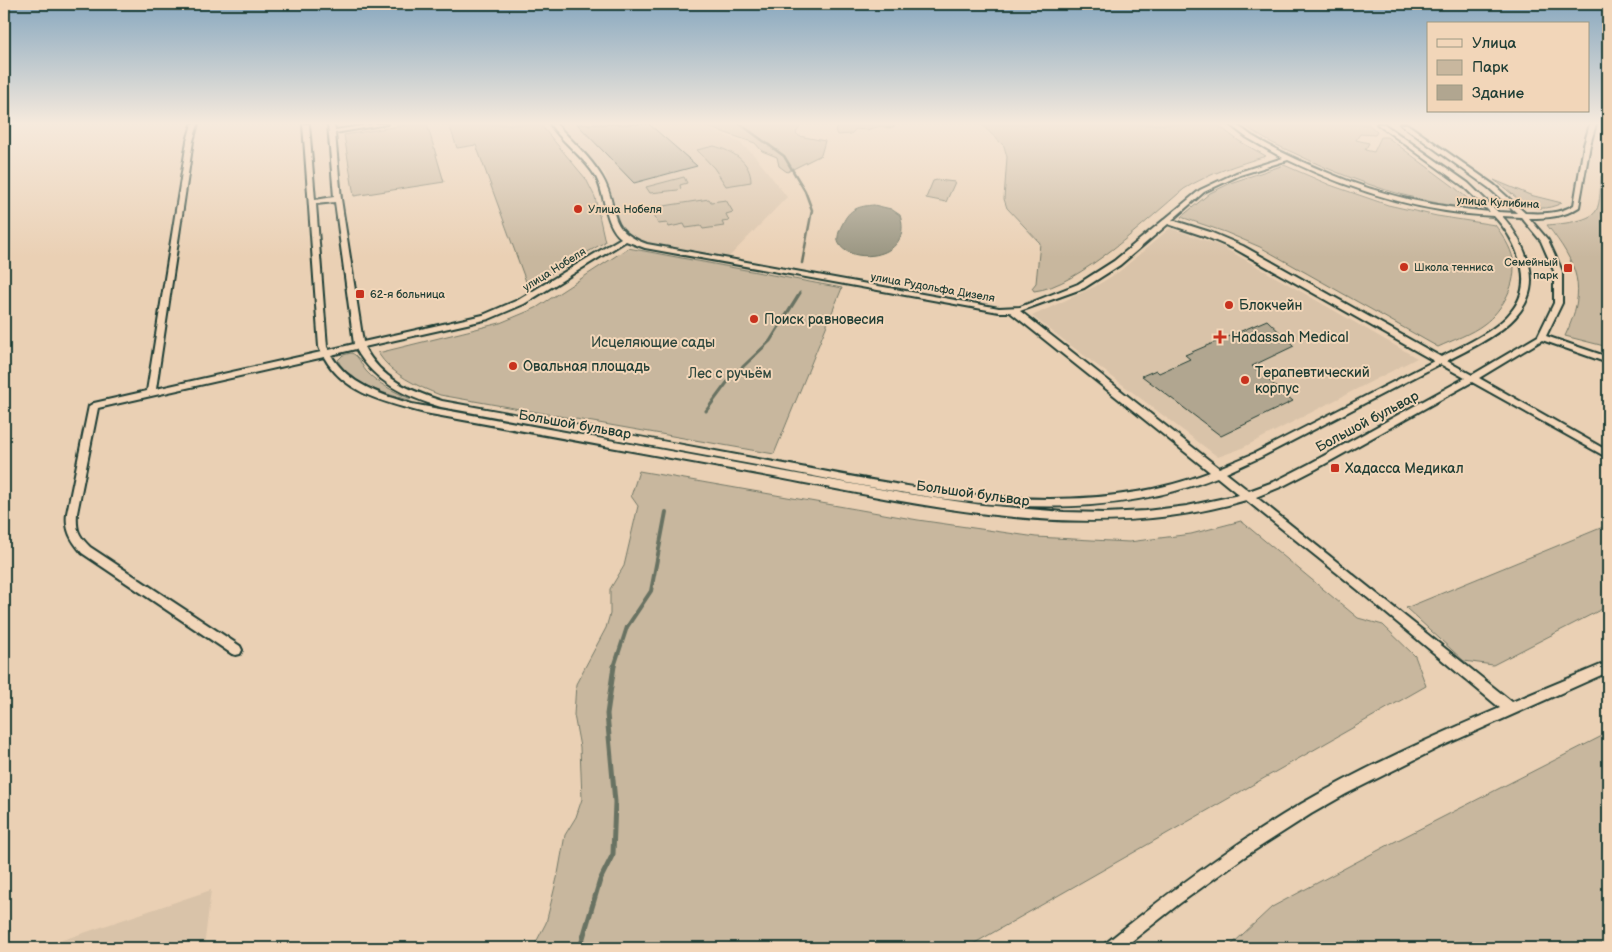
<svg xmlns="http://www.w3.org/2000/svg" width="1612" height="952" font-family="'Balsamiq Sans',sans-serif">
<style>
.built{fill:#d9c3a9}
.green{fill:#c8b79e;stroke:#747a69}
.water{fill:#999581;stroke:#687262}
.lines{fill:none;stroke-linecap:round;stroke-linejoin:round}
.stream-far3{stroke:#687262;stroke-width:2.5}
.stream-far2{stroke:#687262;stroke-width:3}
.stream-far1{stroke:#687262;stroke-width:4}
.stream{stroke:#687262;stroke-width:5}
.building{fill:#b1a690;stroke:#1f3d34}
.minor-casing{stroke:#1f3d34;stroke-width:4}
.minor{fill:#f2d6b9;fill-rule:evenodd}
.poi-dot{fill:#c8321e;stroke:#f2d6b9;stroke-width:2}
.labels{text-anchor:middle;stroke-width:4;stroke-linejoin:round;paint-order:stroke}
.far-street-label{font-size:11px;fill:#1f3d34;stroke:#f2d6b9}
.far-poi-label{font-size:11px;fill:#1f3d34;stroke:#f2d6b9;text-anchor:start}
.poi-label{font-size:14px;fill:#1f3d34;stroke:#f2d6b9;text-anchor:start}
.park-label{font-size:14px;fill:#30493f;stroke:#f2d6b9}
.street-label{font-size:14px;fill:#1f3d34;stroke:#f2d6b9}
</style>
<rect width="100%" height="100%" fill="#ead0b4"/>
<filter id="ink" filterUnits="userSpaceOnUse"><feTurbulence type="fractalNoise" baseFrequency=".02" numOctaves="2"/><feDisplacementMap in="SourceGraphic" scale="10" xChannelSelector="R" yChannelSelector="G"/><feConvolveMatrix kernelMatrix="1 2 1 2 8 2 1 2 1" color-interpolation-filters="sRGB"/></filter>
<g filter="url(#ink)">
<g class="built">
<path d="M558 124H699L739 142 754 155 787 197 727 259 642 243 631 239 617 225 605 174Z"/>
<path d="M1170 228 1221 246 1417 358 1240 449 1218 457 1032 316 1096 286 1120 271Z"/>
<path d="M211 890 204 948H39Z"/>
</g>
<g class="green">
<path d="M412 124H427L444 182 354 196 344 135Z"/>
<path d="M449 124H540L586 179 595 197 605 242 528 287 476 145 457 148Z"/>
<path d="M705 124H798L800 127 796 133 799 136 825 141 821 155 787 172 779 166 777 157 762 151 755 143 708 127Z"/>
<path d="M841 124H891L895 126 889 128 881 126 866 130 856 129 851 134 837 135 835 130Z"/>
<path d="M981 124H1216L1239 141 1266 156C1237 165 1210 173 1184 189 1149 218 1078 287 1034 291L1032 288 1036 283 1040 243 1007 208 1004 199 1007 157 1004 146Z"/>
<path d="M1244 124H1368L1377 132 1375 135 1360 134 1356 140 1369 143 1365 150 1374 152 1381 137H1387L1453 186 1475 205C1468 210 1451 205 1442 204 1390 194 1341 176 1294 153 1276 145 1258 137 1244 124Z"/>
<path d="M714 146C732 151 751 161 751 182L726 186 714 168 697 150Z"/>
<path d="M1284 165 1330 185 1388 205 1437 216 1495 225C1502 234 1511 248 1513 259 1518 283 1502 311 1484 324 1471 334 1453 340 1438 347L1260 247 1225 232 1181 217 1210 193 1233 182Z"/>
<path d="M1601 176 1608 178V347L1565 336C1588 288 1578 265 1547 225 1559 224 1589 222 1596 211 1601 202 1600 186 1601 176Z"/>
<path d="M684 177 687 183 680 185 681 189 678 190 650 193 646 187Z"/>
<path d="M937 180 955 182 946 202 926 198 933 181Z"/>
<path d="M1494 180 1530 195 1562 203C1529 218 1519 197 1494 180Z"/>
<path d="M709 199 711 202 726 200 733 212 726 214 729 221 722 222 724 226 703 229 701 226 686 228 684 224 669 227 667 223 658 224 651 208Z"/>
<path d="M628 248 842 288 774 454 440 395C417 386 392 375 378 353L500 323 536 308Z"/>
<path d="M351 353C359 355 361 365 366 371 378 384 395 392 411 399L409 400C388 395 347 383 338 360L343 355Z"/>
<path d="M639 471 918 520 1036 537 1129 542 1191 534 1241 521 1358 618 1383 625 1415 656 1426 686 966 948H533L546 923 558 874 565 835 576 817 582 799 580 747 574 715 576 684 606 628 610 614V589L624 566 638 506 631 496Z"/>
<path d="M1608 525V606L1493 665 1464 661 1406 608Z"/>
<path d="M1608 733V948H1228L1272 907 1394 842Z"/>
</g>
<path class="water" d="M874 205 891 209 900 215C915 262 844 265 838 241 837 236 840 228 843 223 849 209 859 206 874 205Z"/>
<g class="lines">
<path class="stream-far3" d="M740 124 784 156 805 191 812 210 802 263"/>
<path class="stream-far2" d="M706 411 729 380 770 341 800 293"/>
<path class="stream-far1" d="M614 667 627 627 651 591 666 512"/>
<path class="stream" d="M580 948 600 880 613 854 615 802 607 714 614 666"/>
</g>
<g class="building">
<path d="M577 124H649L697 166 634 183Z"/>
<path d="M1267 320 1294 346 1252 366 1293 401 1221 436 1142 376 1156 370 1159 373 1190 359 1185 355Z"/>
</g>
<g class="lines">
<g class="minor-casing">
<g id="minor">
<path d="M4 124H14L4 127Z"/>
<path d="M192 124H198L193 141 156 389 321 352 319 347 303 124H309L315 200 334 197 328 124H334L335 130 374 124H387L335 133 341 199 363 342 483 315 518 300 621 238C604 224 606 196 596 177 584 157 563 143 550 124H556C572 141 590 157 602 177 621 209 603 228 647 244L999 308 1020 307 1078 284 1114 261 1200 190 1236 173 1283 158 1246 137 1229 124C1238 124 1245 131 1252 136 1277 151 1304 163 1331 174 1382 196 1436 207 1490 212L1463 186 1377 124H1384L1468 183 1498 212 1517 213 1489 188 1400 124H1407L1494 185 1525 213C1542 214 1559 214 1574 205L1584 145 1590 124H1596L1590 145 1579 207C1564 217 1547 218 1529 218L1548 240 1562 271V303L1546 336 1608 357V363L1542 340 1479 378 1608 451V458L1472 382 1316 469 1283 486 1256 497 1512 702 1608 662V672L1438 748 1346 794 1311 814 1244 857 1179 904 1123 948H1103L1106 943C1168 893 1232 845 1301 804 1365 767 1432 737 1500 708L1357 589 1246 500C1092 546 928 506 774 477 658 456 541 434 425 413 388 403 344 394 324 357L98 408 77 513C76 530 78 535 90 547L240 646 242 650 240 654 236 655 232 654 82 553C71 540 65 530 67 513L89 406 94 403 147 391 187 141ZM1288 160C1353 191 1423 213 1494 216 1505 228 1513 240 1518 255 1541 313 1482 336 1441 357L1243 246 1210 232 1172 220 1204 192 1240 175ZM335 202 354 344 329 350 327 347 316 204ZM1502 216 1521 217 1541 241 1554 271V303L1538 336 1472 375 1447 361C1488 339 1549 314 1526 256 1521 242 1513 228 1502 216ZM1168 224 1204 236 1237 250 1434 361 1255 453 1219 468 1020 311 1084 288 1120 265ZM626 241 645 248 999 312H1010L1210 472C1068 527 903 485 758 459 653 439 548 420 442 401 409 390 382 380 364 347L489 319 524 304ZM356 349C374 382 406 397 441 407 546 426 651 446 756 465 906 493 1069 536 1217 477L1239 495 1187 506 1146 511 1105 513 1064 512 982 505 901 493 412 404C381 395 348 384 331 355ZM1440 364 1465 378 1309 464 1276 481 1249 491 1226 473 1261 457Z"/>
</g>
</g>
<use href="#minor" class="minor"/>
</g>
</g>
<linearGradient id="sky" x2="0" y2="1"><stop stop-color="#88a8bf"/><stop offset="0.48" stop-color="#f6eadd"/><stop offset="1" stop-color="#f6eadd" stop-opacity="0"/></linearGradient>
<rect width="1612" height="257" fill="url(#sky)"/>
<g class="poi-dot">
<circle cx="578" cy="209" r="5"/>
<circle cx="1404" cy="267" r="5"/>
<rect x="1563" y="263" width="10" height="10" rx="2.5"/>
<rect x="355" y="289" width="10" height="10" rx="2.5"/>
<circle cx="1229" cy="305" r="5"/>
<circle cx="754" cy="319" r="5"/>
<path d="M1217.5 329.5h5v5h5v5h-5v5h-5v-5h-5v-5h5z"/>
<circle cx="513" cy="366" r="5"/>
<circle cx="1245" cy="380" r="5"/>
<rect x="1330" y="463" width="10" height="10" rx="2.5"/>
</g>
<g class="labels">
<g class="far-street-label">
<text transform="translate(1498 202) rotate(3)" y="4">улица Кулибина</text>
<text transform="translate(554 269) rotate(-32)" y="4">улица Нобеля</text>
<text transform="translate(933 287) rotate(10)" y="4">улица Рудольфа Дизеля</text>
</g>
<g class="far-poi-label">
<text x="588" y="213">Улица Нобеля</text>
<text x="1558" y="266" text-anchor="end">Семейный<tspan x="1558" dy="13">парк</tspan></text>
<text x="1414" y="271">Школа тенниса</text>
<text x="370" y="298">62-я больница</text>
</g>
<g class="poi-label">
<text x="1239" y="310">Блокчейн</text>
<text x="764" y="324">Поиск равновесия</text>
<text x="1231" y="342">Hadassah Medical</text>
<text x="523" y="371">Овальная площадь</text>
<text x="1255" y="377">Терапевтический<tspan x="1255" dy="16">корпус</tspan></text>
<text x="1345" y="473">Хадасса Медикал</text>
</g>
<g class="park-label">
<text x="653" y="347">Исцеляющие сады</text>
<text x="730" y="378">Лес с ручьём</text>
</g>
<g class="street-label">
<text transform="translate(1367 421) rotate(-28)" y="5">Большой бульвар</text>
<text transform="translate(575 424) rotate(10)" y="5">Большой бульвар</text>
<text transform="translate(973 493) rotate(8)" y="5">Большой бульвар</text>
</g>
</g>
<rect width="1612" height="952" fill="none" stroke="#f2d6b9" stroke-width="20"/>
<rect x="10" y="10" width="1592" height="932" fill="none" stroke="#1f3d34" stroke-width="2" filter="url(#ink)"/>
<rect x="1427" y="22" width="162" height="90" fill="#f2d6b9" stroke="#9e9984"/>
<rect x="1437" y="39" width="25" height="8" fill="#f2d6b9" stroke="#9e9984"/>
<text x="1472" y="48" font-size="15" fill="#1f3d34">Улица</text>
<rect x="1437" y="60" width="25" height="15" fill="#c8b79e" stroke="#9e9984"/>
<text x="1472" y="72" font-size="15" fill="#1f3d34">Парк</text>
<rect x="1437" y="85" width="25" height="15" fill="#b1a690" stroke="#9e9984"/>
<text x="1472" y="98" font-size="15" fill="#1f3d34">Здание</text>
</svg>
